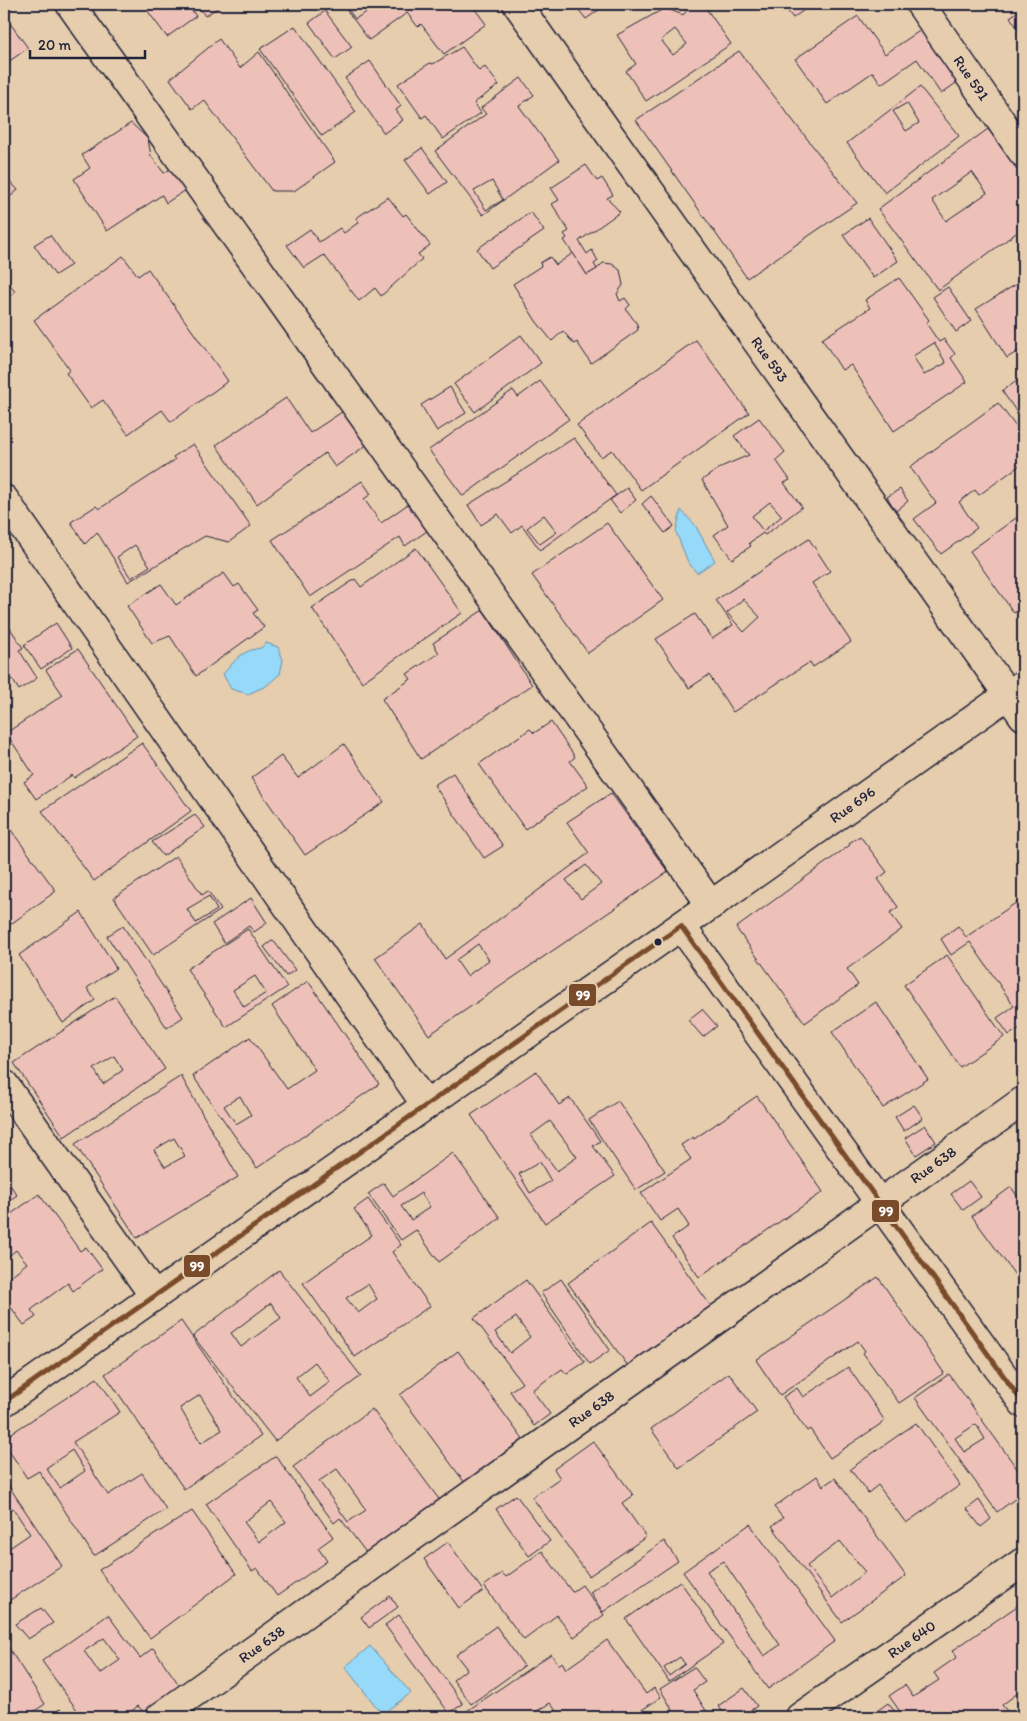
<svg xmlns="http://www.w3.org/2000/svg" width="1027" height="1721" font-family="Itim,sans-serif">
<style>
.water{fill:#96d9f8;stroke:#6890ac}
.building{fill:#eec1b8;stroke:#22223b;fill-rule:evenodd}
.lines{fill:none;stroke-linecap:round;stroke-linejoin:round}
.minor-casing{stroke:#22223b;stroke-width:31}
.tertiary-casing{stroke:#22223b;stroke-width:31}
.minor{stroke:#e5cdad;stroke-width:28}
.tertiary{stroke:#e5cdad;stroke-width:28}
.bus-1-casing{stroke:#e5cdad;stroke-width:9}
.bus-1{stroke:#7a4b2a;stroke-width:5}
.bus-dot{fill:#22223b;stroke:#e5cdad;stroke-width:2}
.labels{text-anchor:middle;stroke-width:4;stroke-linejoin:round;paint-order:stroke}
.street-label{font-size:15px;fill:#22223b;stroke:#e5cdad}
.line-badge{stroke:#e5cdad;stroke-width:2}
.badge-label{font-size:14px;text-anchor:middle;font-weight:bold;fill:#fff}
</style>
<rect width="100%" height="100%" fill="#e5cdad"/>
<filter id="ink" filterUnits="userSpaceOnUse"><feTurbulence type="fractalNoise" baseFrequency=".02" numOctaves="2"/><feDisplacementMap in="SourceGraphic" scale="10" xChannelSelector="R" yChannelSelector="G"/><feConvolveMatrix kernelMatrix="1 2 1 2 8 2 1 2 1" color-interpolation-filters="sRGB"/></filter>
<g filter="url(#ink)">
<g class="water">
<path d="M681 510 695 525 715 561 697 573 688 562 676 532Z"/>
<path d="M266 643 278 647 283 660 280 674 266 686 248 694 231 689 223 674C237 659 240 651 261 648Z"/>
<path d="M370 1646 411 1693 382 1714 345 1667Z"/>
</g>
<g class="building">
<path d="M156 4H187L196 16 167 37 147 10Z"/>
<path d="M197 4H223L205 16Z"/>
<path d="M342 4H356L348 9 355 19 375 7 373 4H471L486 24 444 54 421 24 418 27 407 13 369 40Z"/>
<path d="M574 4H607L586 19Z"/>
<path d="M693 4H703L731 44 646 101 626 71 636 64 617 35 665 8 683 15ZM675 29 687 44 673 55 661 40Z"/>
<path d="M782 4H812L793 18Z"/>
<path d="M1023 8V36L1010 17Z"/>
<path d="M325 11 352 47 335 59 309 23Z"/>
<path d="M4 15 28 48 4 65Z"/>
<path d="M858 16 885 54 924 28 960 80 941 94 917 59 881 84 873 72 827 104 795 59Z"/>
<path d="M295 26 356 112 322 136 260 49Z"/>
<path d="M219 39 240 68 259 52 335 162 294 191H272L204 100 192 109 170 79Z"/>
<path d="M462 47 479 71 485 67 499 85 474 103 481 113 443 139 426 115 422 118 398 84 430 63 433 64Z"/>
<path d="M739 51 857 203 747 278 636 120Z"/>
<path d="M370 61 401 106 396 110 403 120 384 133 345 78Z"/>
<path d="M521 78 534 95 519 106 559 160 483 215 435 151 486 114 481 108ZM492 181 503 200 486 210 474 191Z"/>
<path d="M920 87 959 136 885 193 847 143ZM907 103 919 123 906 131 893 111Z"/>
<path d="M131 123 148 139 151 156 164 173 175 166 189 188 166 203 162 195 107 231 74 179 90 168 82 155Z"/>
<path d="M988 129 1023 178V228L938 290 878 209ZM972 172 987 193 946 221 932 200Z"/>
<path d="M422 148 447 182 430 194 405 160Z"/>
<path d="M586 165 597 181 602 178 613 195 607 198 620 212 579 241 587 254 592 250 598 261 594 264 597 269 587 275 564 240 567 238 564 234 569 231 552 204 559 200 551 188Z"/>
<path d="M4 175 18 190 4 202Z"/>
<path d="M388 197 403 216 406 214 430 245 418 254 422 259 381 296 375 288 359 301 324 255 304 268 287 245 310 229 319 242 340 228 344 233 359 222 356 218Z"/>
<path d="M531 212 544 231 490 268 477 249Z"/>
<path d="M868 218 898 261 873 278 843 235Z"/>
<path d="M50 235 71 265 55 275 34 245Z"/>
<path d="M573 253 587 275 597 269 603 263 612 264 620 270 623 285 617 294 620 301 625 298 630 305 626 309 637 324 638 330 591 363 577 342 574 344 563 331 552 341 536 321 513 284 541 266 540 263 550 257 556 265Z"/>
<path d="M123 256 138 276 148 269 228 381 171 422 162 410 128 434 103 400 91 408 66 373 70 370 34 320Z"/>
<path d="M4 275 15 292 4 300Z"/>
<path d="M899 278 929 320 926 323 939 342 944 339 955 354 951 358 967 382 894 431 851 365 842 370 822 339 870 308 865 300ZM934 343 946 363 924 375 913 356Z"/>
<path d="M1023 280V348L1007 358 976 309Z"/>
<path d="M948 287 971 321 956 332 933 297Z"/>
<path d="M521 335 541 363 475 412 454 384Z"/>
<path d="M696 340 749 413 641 490 612 450 601 457 577 425Z"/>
<path d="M1023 377V421L1002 391Z"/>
<path d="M540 381 569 419 463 496 429 450 513 390 518 397Z"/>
<path d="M450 387 466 413 437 431 421 405Z"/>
<path d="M286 398 310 433 345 410 368 444 335 467 325 453 257 504 216 445Z"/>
<path d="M998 403 1023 436V463L979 495 975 490 959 502 977 528 941 554 914 519 936 503 910 467Z"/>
<path d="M759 418 785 452 776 460 790 480 784 483 802 507 765 535 763 533 749 543 751 546 732 559 714 535 728 525 702 480 723 466 749 455 734 436ZM770 502 782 516 763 531 752 516Z"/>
<path d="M574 438 616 495 540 550 522 525 512 533 498 514 481 525 468 505ZM544 515 557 532 540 544 527 528Z"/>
<path d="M193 444 251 526 229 542 205 536 128 582 97 532 85 544 71 522 96 506 99 509 175 460 173 457ZM135 545 150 566 131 578 117 557Z"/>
<path d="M362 481 371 494 364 499 381 523 411 502 430 529 405 546 400 537 310 597 272 540Z"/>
<path d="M627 488 636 500 620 513 610 500Z"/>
<path d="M900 489 908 501 896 511 887 497Z"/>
<path d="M651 496 674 526 665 533 642 504Z"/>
<path d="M1023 513V607L1014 613 970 551Z"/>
<path d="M607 523 663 600 588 653 532 575Z"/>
<path d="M809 539 830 571 812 583 851 642 813 667 810 662 733 712 709 675 689 688 656 639 695 614 712 639 733 625 716 600ZM743 599 760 617 744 632 727 613Z"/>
<path d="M416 548 462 613 362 682 312 608 355 579 361 587Z"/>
<path d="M224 573 234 587 239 584 258 610 253 613 264 627 196 676 170 636 152 643 127 606 161 584 176 605Z"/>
<path d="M483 610 532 685 421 759 382 699 411 679 407 674 439 653 433 643Z"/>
<path d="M4 619 23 648 19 650 37 678 19 690 12 679 4 685V679L9 675 4 666Z"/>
<path d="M56 623 72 648 41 669 24 645Z"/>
<path d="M78 649 137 736 74 778 72 775 36 799 24 782 34 775 6 733 63 695 46 670Z"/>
<path d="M551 722 575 757 570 761 588 786 525 829 479 764 530 729 534 733Z"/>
<path d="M142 743 191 811 94 881 42 811Z"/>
<path d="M344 744 384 802 305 855 251 778 281 756 298 778Z"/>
<path d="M453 773 503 846 484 858 434 785Z"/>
<path d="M611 793 668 872 429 1035 375 958 423 924 445 959 589 853 567 822ZM586 865 601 884 581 899 566 880ZM478 944 489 960 467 976 456 960Z"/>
<path d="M195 815 205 827 163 856 152 842Z"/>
<path d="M8 826 56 891 4 929V829Z"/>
<path d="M860 836 887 872 878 879 898 907 890 913 902 929 847 969 858 985 805 1023 736 928 850 845 849 843Z"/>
<path d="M176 856 202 895 208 891 221 910 153 955 114 898ZM209 896 217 910 196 923 187 909Z"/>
<path d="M251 898 267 923 254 932 249 926 224 943 212 924Z"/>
<path d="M1023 898V1014L1020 1016 1023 1026 1009 1035 997 1018 1014 1006 970 942 951 955 941 939 958 926 966 937Z"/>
<path d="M81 912 116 968 87 988 95 1000 63 1023 19 955Z"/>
<path d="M123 926 183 1017 167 1028 107 936Z"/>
<path d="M248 929 287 987 226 1027 187 969ZM255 976 266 993 244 1007 233 990Z"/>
<path d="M273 940 295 970 286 976 264 947Z"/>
<path d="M947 955 1004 1037 960 1067 904 985Z"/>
<path d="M308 981 379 1084 257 1168 193 1076 250 1037 287 1089 315 1070 272 1006ZM240 1096 251 1115 236 1124 224 1106Z"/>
<path d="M115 996 165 1069 64 1137 14 1063ZM114 1056 123 1070 103 1084 94 1069Z"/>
<path d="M876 1002 928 1079 883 1108 832 1032Z"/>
<path d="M702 1009 717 1026 703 1037 688 1020Z"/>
<path d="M536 1071 559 1105 570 1098 600 1141 593 1146 615 1176 545 1223 471 1115ZM550 1121 577 1157 557 1171 531 1135ZM540 1162 551 1181 530 1193 519 1174Z"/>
<path d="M181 1076 238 1177 137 1238 75 1144ZM174 1138 185 1156 165 1167 154 1150Z"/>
<path d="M757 1096 823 1192 699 1277 672 1238 689 1226 678 1209 660 1221 641 1193 691 1159 681 1145 693 1137 694 1139Z"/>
<path d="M618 1101 665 1171 636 1190 589 1120Z"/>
<path d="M914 1105 923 1118 904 1131 895 1117Z"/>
<path d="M925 1125 936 1142 916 1155 905 1138Z"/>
<path d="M453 1153 500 1218 439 1262 416 1230 401 1240 368 1194 384 1183 393 1196ZM421 1193 430 1207 411 1220 401 1206Z"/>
<path d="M4 1176 17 1195 4 1204Z"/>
<path d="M969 1181 981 1197 963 1210 951 1194Z"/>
<path d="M1011 1187 1023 1204V1286L972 1216Z"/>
<path d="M39 1194 80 1251 86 1247 102 1269 73 1291 68 1283 31 1310 36 1317 24 1325 4 1298V1278L6 1280 27 1263 16 1250 4 1260V1219Z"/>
<path d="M368 1199 401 1245 392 1252 430 1306 355 1357 303 1283 372 1235 354 1209ZM368 1284 377 1299 358 1313 346 1298Z"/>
<path d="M651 1223 716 1313 633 1373 568 1283Z"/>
<path d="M279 1270 361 1376 275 1441 193 1336ZM271 1303 281 1318 241 1347 231 1333ZM315 1362 330 1382 310 1397 296 1377Z"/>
<path d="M878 1277 944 1373 899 1403 863 1353 865 1351 858 1341 780 1395 756 1360Z"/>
<path d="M561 1279 610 1350 590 1364 541 1293Z"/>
<path d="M526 1280 585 1362 567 1374 562 1369 532 1390 550 1414 534 1426 510 1391 522 1383 474 1318ZM516 1317 530 1337 510 1353 495 1332Z"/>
<path d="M181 1321 261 1436 184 1489 105 1374ZM200 1395 222 1430 201 1443 180 1408Z"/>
<path d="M458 1351 527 1445 468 1487 400 1395Z"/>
<path d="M848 1367 885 1421 830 1458 810 1429 807 1431 783 1397 797 1388 803 1397Z"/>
<path d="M729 1373 757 1412 679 1468 651 1429Z"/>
<path d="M949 1374 1023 1477V1493L997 1512 915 1398ZM976 1424 985 1439 964 1452 955 1438Z"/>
<path d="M97 1378 120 1412 73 1442 108 1495 142 1473 166 1509 94 1556 39 1471 27 1478 4 1443V1438ZM72 1450 85 1471 60 1488 46 1468Z"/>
<path d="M372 1409 444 1506 371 1559 340 1518 334 1523 293 1467ZM337 1469 366 1510 348 1522 319 1481Z"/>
<path d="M916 1423 960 1485 906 1523 878 1485 868 1493 850 1469Z"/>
<path d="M593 1441 633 1495 622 1503 646 1537 589 1576 532 1497 560 1478 554 1469Z"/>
<path d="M276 1456 333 1537 318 1548 327 1561 277 1596 257 1568 252 1571 206 1504ZM271 1502 286 1522 259 1542 244 1522Z"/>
<path d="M817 1476 823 1486 835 1478 906 1576 842 1622 772 1526 783 1518 774 1507ZM840 1541 865 1572 832 1598 807 1566Z"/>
<path d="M4 1479 62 1566 4 1604V1543L8 1549 30 1534 13 1508 4 1514Z"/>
<path d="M516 1495 550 1541 529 1556 496 1509Z"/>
<path d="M979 1500 991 1519 981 1527 967 1509Z"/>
<path d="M192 1511 236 1574 150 1638 99 1570Z"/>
<path d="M750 1524 835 1641 768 1689 683 1572ZM723 1561 780 1645 764 1656 707 1571Z"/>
<path d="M664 1541 678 1561 603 1612 590 1592Z"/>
<path d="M448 1542 483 1591 459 1608 424 1559Z"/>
<path d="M542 1551 572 1592 582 1585 604 1615 574 1637 557 1615 524 1640 484 1586 502 1573 506 1577Z"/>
<path d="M680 1581 723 1644 669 1681 626 1619ZM680 1657 685 1664 669 1676 664 1668Z"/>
<path d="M390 1596 398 1607 369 1628 361 1617Z"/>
<path d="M1023 1602V1689L1002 1705 1012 1717H915L914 1715 911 1717H904L889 1696 905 1685 913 1697 939 1680 934 1673 957 1657 952 1651Z"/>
<path d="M41 1608 53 1623 28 1639 15 1624Z"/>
<path d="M108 1615 140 1658 153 1648 185 1693 148 1717 138 1706 124 1717H82L42 1661ZM104 1638 120 1660 100 1674 84 1651Z"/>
<path d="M399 1615 463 1704 449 1713 385 1625Z"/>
<path d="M496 1626 524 1666 471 1704 453 1680 467 1669 456 1655Z"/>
<path d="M607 1640 646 1694 654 1688 661 1697 636 1714 638 1717H561L550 1703 527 1717H458L551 1654 559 1665 562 1662 566 1669Z"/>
<path d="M6 1644 45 1704 26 1717H4V1645Z"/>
<path d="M694 1667 705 1682 693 1690 710 1717H677L660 1689Z"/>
<path d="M744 1688 757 1706 741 1717H727L718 1706Z"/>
<path d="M888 1703 899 1717H871L870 1716Z"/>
<path d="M60 1709 66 1717H49Z"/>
</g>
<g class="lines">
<g class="minor-casing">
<g id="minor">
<path d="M70 4 711 905"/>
<path id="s1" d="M517 4 1023 716"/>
<path id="s2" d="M920 4 1023 153"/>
<path d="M4 499 426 1105"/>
<path id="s3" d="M681 926 1022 685"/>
<path d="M4 1084 154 1296"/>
<path id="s4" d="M160 1717 1023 1101"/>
<path id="s5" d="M800 1717 1023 1562"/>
</g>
</g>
<g class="tertiary-casing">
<path id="tertiary" d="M4 1402 681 926 1023 1403"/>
</g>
<use href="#minor" class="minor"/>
<use href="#tertiary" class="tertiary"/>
<g class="bus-1-casing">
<path id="bus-1" d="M4 1402 681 926 1023 1403"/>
</g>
<use href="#bus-1" class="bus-1"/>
</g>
</g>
<circle class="bus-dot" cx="658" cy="942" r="4.5"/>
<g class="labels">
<g class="street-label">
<text dy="5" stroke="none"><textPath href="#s2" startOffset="90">Rue 591</textPath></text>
<text dy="5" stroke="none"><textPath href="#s1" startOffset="436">Rue 593</textPath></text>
<text dy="5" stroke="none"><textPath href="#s3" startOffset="210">Rue 696</textPath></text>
<text dy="5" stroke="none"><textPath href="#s4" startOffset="950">Rue 638</textPath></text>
<text dy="5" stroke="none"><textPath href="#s4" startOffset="530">Rue 638</textPath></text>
<text dy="5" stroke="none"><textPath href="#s5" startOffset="136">Rue 640</textPath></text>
<text dy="5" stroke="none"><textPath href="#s4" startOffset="125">Rue 638</textPath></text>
</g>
</g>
<g class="line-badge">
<rect x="568" y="983" width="29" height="24" rx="5" fill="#7a4b2a"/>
<rect x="871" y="1199" width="29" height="24" rx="5" fill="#7a4b2a"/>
<rect x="183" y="1254" width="28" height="24" rx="5" fill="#7a4b2a"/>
</g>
<g class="badge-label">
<text x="583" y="1000">99</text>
<text x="886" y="1216">99</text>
<text x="197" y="1271">99</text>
</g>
<rect width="1027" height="1721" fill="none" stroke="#e5cdad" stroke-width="20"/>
<rect x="10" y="10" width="1007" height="1701" fill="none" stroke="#22223b" stroke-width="2" filter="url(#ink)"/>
<path d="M30 50v8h115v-8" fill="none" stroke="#22223b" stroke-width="2.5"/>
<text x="38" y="50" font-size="15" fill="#22223b" stroke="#e5cdad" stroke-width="4" paint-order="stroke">20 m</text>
</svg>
